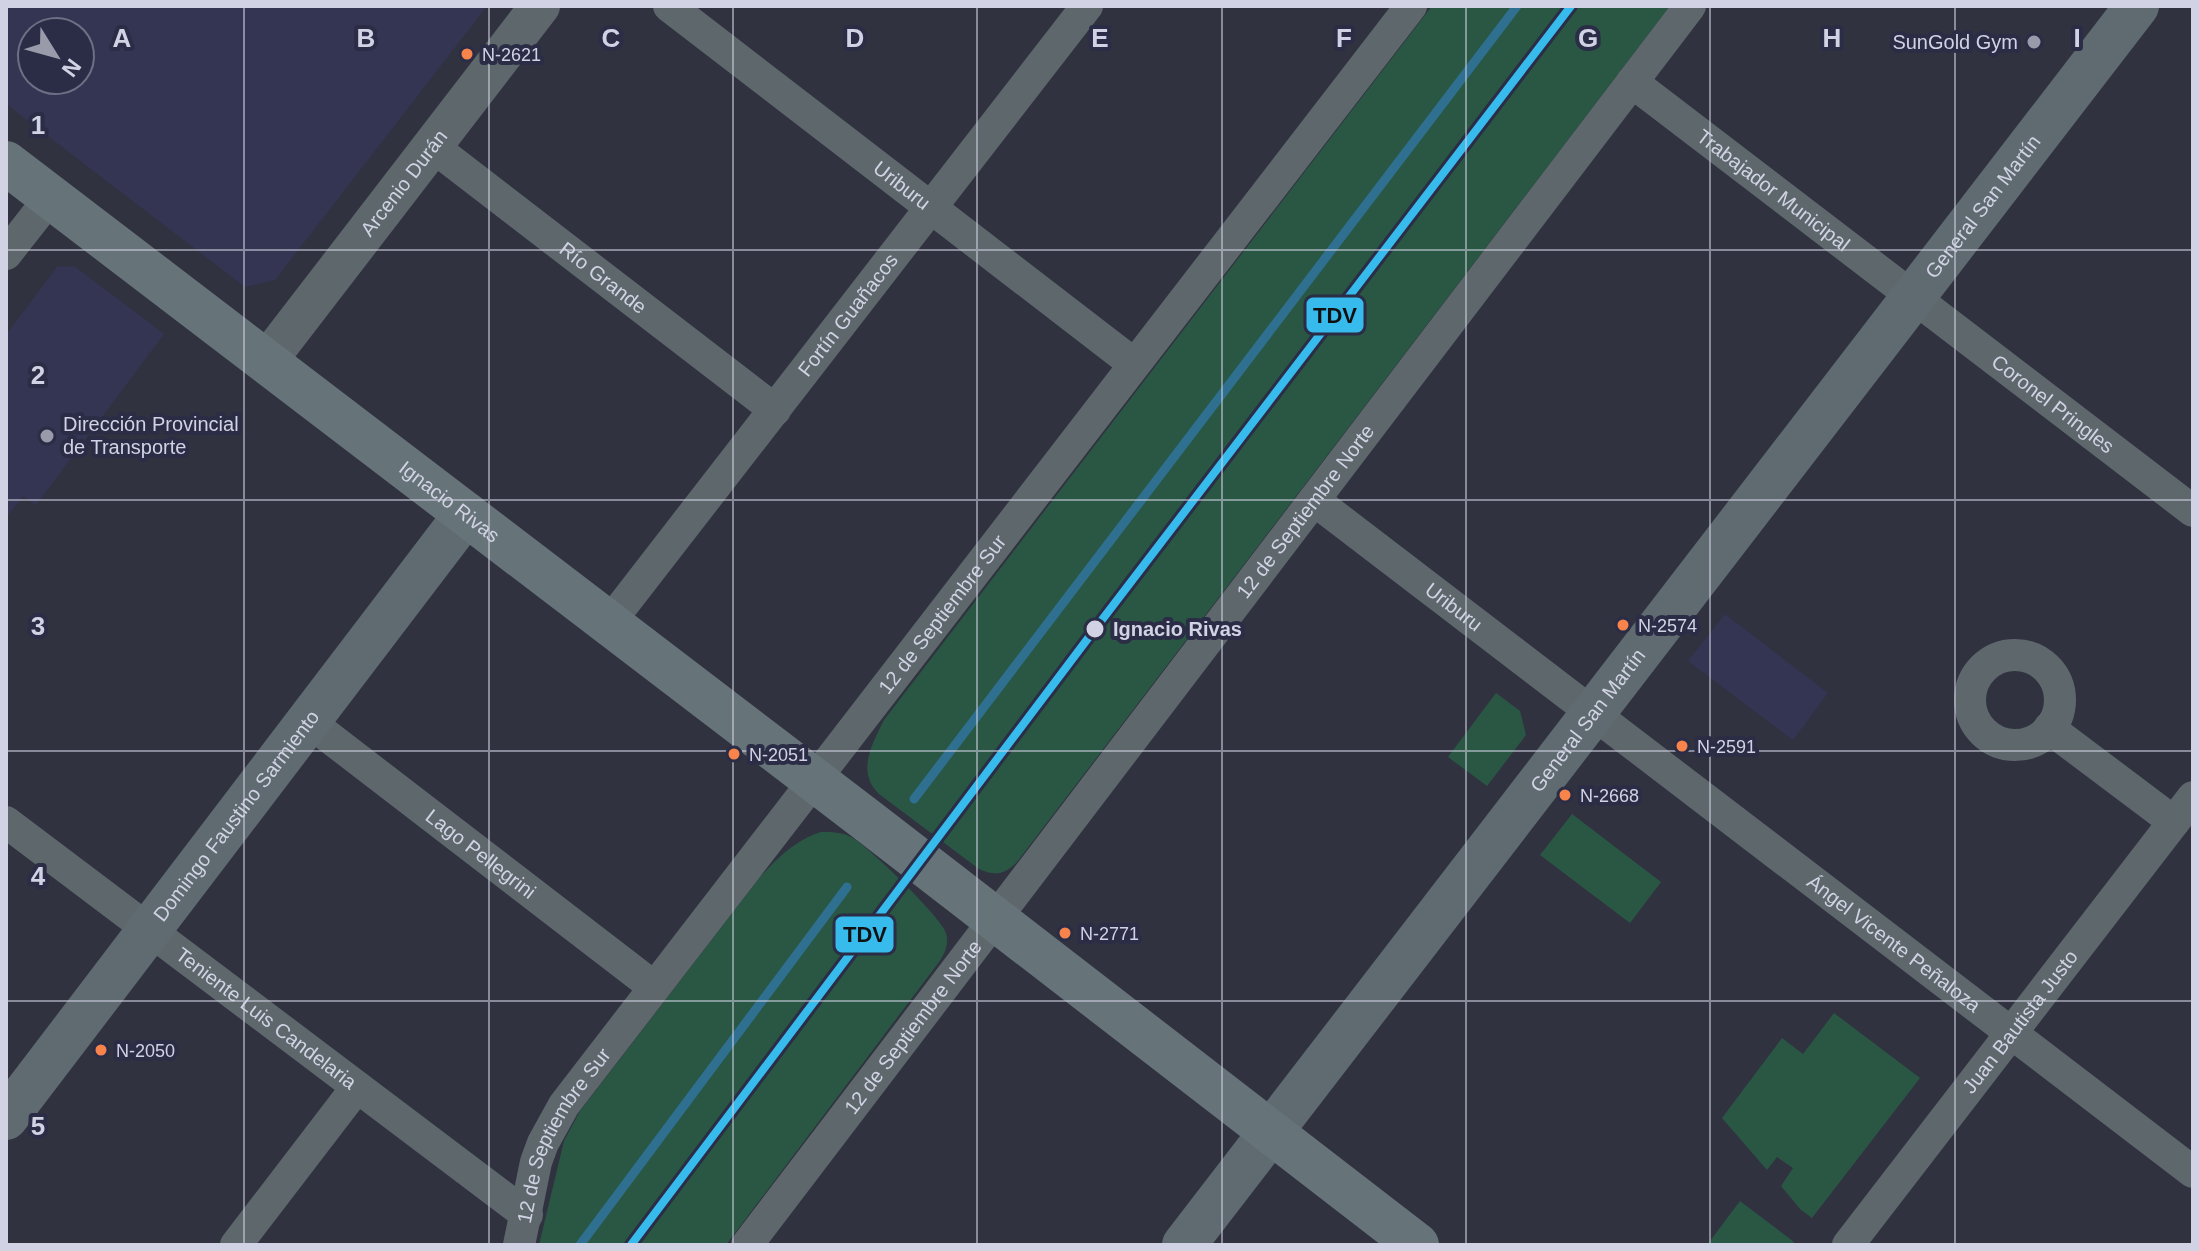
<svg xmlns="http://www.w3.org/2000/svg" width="2199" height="1251" font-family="Arial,sans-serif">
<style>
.built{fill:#333552;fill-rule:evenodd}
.green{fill:#295744}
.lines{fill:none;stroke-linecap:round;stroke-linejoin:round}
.stream{stroke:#2f7091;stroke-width:9}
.minor{stroke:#5e686c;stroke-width:32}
.tertiary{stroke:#5e686c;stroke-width:40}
.secondary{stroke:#5f6b70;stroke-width:44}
.primary{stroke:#667378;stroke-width:44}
.rail-1-casing{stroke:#2b2d46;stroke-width:14}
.rail-1{stroke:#37bbed;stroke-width:8}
.grid{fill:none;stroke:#d1d3e4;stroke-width:2;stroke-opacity:0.55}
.poi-dot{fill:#999bab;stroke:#2b2d46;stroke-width:3}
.bus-dot{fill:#f8844c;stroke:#2b2d46;stroke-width:3}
.stop-dot{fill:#d1d3e4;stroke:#2b2d46;stroke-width:3}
.labels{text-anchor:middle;stroke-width:8;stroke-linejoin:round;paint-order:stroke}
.bus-label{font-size:18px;fill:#d1d3e4;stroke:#2b2d46;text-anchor:start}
.poi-label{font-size:20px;fill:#d1d3e4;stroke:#2b2d46;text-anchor:end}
.street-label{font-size:20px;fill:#d1d3e4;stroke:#2b2d46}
.stop-label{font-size:20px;font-weight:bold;fill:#d1d3e4;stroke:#2b2d46;text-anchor:start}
.grid-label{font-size:26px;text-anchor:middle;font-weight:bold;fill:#d1d3e4;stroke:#2b2d46;stroke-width:8;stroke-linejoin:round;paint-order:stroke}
.line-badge{stroke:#2b2d46;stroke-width:3}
.pale-badge-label{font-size:22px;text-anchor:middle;font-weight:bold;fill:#111}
</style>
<rect width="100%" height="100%" fill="#313240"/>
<g class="built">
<path d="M6 6H487L275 280 245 287 6 104ZM32 32H80V80H32Z"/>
<path d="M74 266 164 334 36 505 23 496 6 518V335L57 267Z"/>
<path d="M1725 614 1828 693 1793 740 1688 661Z"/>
</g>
<g class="green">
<path d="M1432 6H1670L1017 862C1005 875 994 876 979 869L879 794C856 772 872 744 884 720Z"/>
<path d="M1496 693 1520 711 1526 735 1487 786 1448 757Z"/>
<path d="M1572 814 1661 882 1630 923 1540 855Z"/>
<path d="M821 832C832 832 841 832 851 837 867 845 942 918 946 933 949 944 945 953 939 962L726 1245H539L564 1141 580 1111 760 877C778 858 795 840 821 832Z"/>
<path d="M1834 1013 1920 1078 1812 1218 1801 1210 1781 1186 1793 1168 1777 1157 1767 1170 1722 1118 1782 1038 1803 1054Z"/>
<path d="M1740 1201 1794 1242 1792 1245H1707Z"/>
</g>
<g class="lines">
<g class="stream">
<path d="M914 799 1517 6"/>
<path d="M580 1245 847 887"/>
</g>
<g class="minor">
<path id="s1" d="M669 6 1134 364"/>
<path id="s2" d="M1632 82 2193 511"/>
<path id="s3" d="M432 146 775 410"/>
<path d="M6 254 50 198"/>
<path id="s4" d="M1314 500 2193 1172"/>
<path id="s5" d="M609 623 1087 6"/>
<circle cx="2015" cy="700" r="45"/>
<path id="s6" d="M308 721 654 987"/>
<path d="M2049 728 2174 822"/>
<path id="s7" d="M6 822 527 1215"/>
<path d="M236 1245 357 1087"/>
<path id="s8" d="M519 1245 536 1162 543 1143 564 1105 1411 6"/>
<path id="s9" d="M747 1245 1690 6"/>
<path id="s10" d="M1848 1245 2193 797"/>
</g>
<path class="tertiary" id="s11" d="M266 362 540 6"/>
<g class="secondary">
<path id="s12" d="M6 1118 466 514"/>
<path id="s13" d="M1184 1245 2137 6"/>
</g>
<path class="primary" id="s14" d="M6 163 868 821 1417 1245"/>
<g class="rail-1-casing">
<path id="rail-1" d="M631 1245 1095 629 1571 6"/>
</g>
<use href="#rail-1" class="rail-1"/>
</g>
<path class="grid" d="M244 6V1245M489 6V1245M733 6V1245M977 6V1245M1222 6V1245M1466 6V1245M1710 6V1245M1955 6V1245M6 250H2193M6 500H2193M6 751H2193M6 1001H2193"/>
<g class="poi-dot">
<circle cx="2034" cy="42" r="8"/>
<circle cx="47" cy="436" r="8"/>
</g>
<g class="bus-dot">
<circle cx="467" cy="54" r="7"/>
<circle cx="1623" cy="625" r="7"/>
<circle cx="1682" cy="746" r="7"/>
<circle cx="734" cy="754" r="7"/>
<circle cx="1565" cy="795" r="7"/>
<circle cx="1065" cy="933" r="7"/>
<circle cx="101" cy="1050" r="7"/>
</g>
<circle class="stop-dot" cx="1095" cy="629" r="10"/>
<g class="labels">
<g class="bus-label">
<text x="482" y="61">N-2621</text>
<text x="1638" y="632">N-2574</text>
<text x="1697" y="753">N-2591</text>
<text x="749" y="761">N-2051</text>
<text x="1580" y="802">N-2668</text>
<text x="1080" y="940">N-2771</text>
<text x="116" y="1057">N-2050</text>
</g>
<g class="poi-label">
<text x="2018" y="49">SunGold Gym</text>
<text x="63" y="431" text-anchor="start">Dirección Provincial<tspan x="63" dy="23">de Transporte</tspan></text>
</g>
<g class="street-label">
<text dy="7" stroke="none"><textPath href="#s11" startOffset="226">Arcenio Durán</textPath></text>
<text dy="7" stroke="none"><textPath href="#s1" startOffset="294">Uriburu</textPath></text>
<text dy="7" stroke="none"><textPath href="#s2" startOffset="178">Trabajador Municipal</textPath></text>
<text dy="7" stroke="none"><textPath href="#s13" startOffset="1310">General San Martín</textPath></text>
<text dy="7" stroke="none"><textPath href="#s3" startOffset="216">Río Grande</textPath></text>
<text dy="7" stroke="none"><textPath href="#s5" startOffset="390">Fortín Guañacos</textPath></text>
<text dy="7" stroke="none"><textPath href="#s2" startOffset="530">Coronel Pringles</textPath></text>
<text dy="7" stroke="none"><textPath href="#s14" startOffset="558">Ignacio Rivas</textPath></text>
<text dy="7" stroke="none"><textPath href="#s9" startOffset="922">12 de Septiembre Norte</textPath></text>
<text dy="7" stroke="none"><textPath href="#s4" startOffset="176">Uriburu</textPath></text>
<text dy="7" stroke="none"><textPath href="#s8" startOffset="768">12 de Septiembre Sur</textPath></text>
<text dy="7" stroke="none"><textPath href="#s13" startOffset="662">General San Martín</textPath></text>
<text dy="7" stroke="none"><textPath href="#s12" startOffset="380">Domingo Faustino Sarmiento</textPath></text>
<text dy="7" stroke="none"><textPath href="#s6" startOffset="218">Lago Pellegrini</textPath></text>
<text dy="7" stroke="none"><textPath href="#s4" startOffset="730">Ángel Vicente Peñaloza</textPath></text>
<text dy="7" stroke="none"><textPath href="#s7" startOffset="326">Teniente Luis Candelaria</textPath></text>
<text dy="7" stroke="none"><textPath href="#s10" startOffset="282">Juan Bautista Justo</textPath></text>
<text dy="7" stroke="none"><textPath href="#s9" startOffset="274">12 de Septiembre Norte</textPath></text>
<text dy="7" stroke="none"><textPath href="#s8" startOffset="120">12 de Septiembre Sur</textPath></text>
</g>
<g class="stop-label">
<text x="1113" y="636">Ignacio Rivas</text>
</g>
</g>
<g class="grid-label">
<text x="122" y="47">A</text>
<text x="366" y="47">B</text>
<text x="611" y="47">C</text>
<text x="855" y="47">D</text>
<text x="1100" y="47">E</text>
<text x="1344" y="47">F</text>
<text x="1588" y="47">G</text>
<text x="1832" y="47">H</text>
<text x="2077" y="47">I</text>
<text x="38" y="134">1</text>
<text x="38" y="384">2</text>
<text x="38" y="635">3</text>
<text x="38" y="885">4</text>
<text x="38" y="1135">5</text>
</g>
<g class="line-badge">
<rect x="1305" y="296" width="60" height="38" rx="8" fill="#37bbed"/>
<rect x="834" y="915" width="61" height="39" rx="8" fill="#37bbed"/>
</g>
<g class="pale-badge-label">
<text x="1335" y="323">TDV</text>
<text x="865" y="942">TDV</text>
</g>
<rect width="2199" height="1251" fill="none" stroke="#d1d3e4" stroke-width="16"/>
<g transform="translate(56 56) rotate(127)"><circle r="38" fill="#2b2d46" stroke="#6d6f85" stroke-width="2"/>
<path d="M0-6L14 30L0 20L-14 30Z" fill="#999bab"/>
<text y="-12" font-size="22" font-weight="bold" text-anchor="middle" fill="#d1d3e4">N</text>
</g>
</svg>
